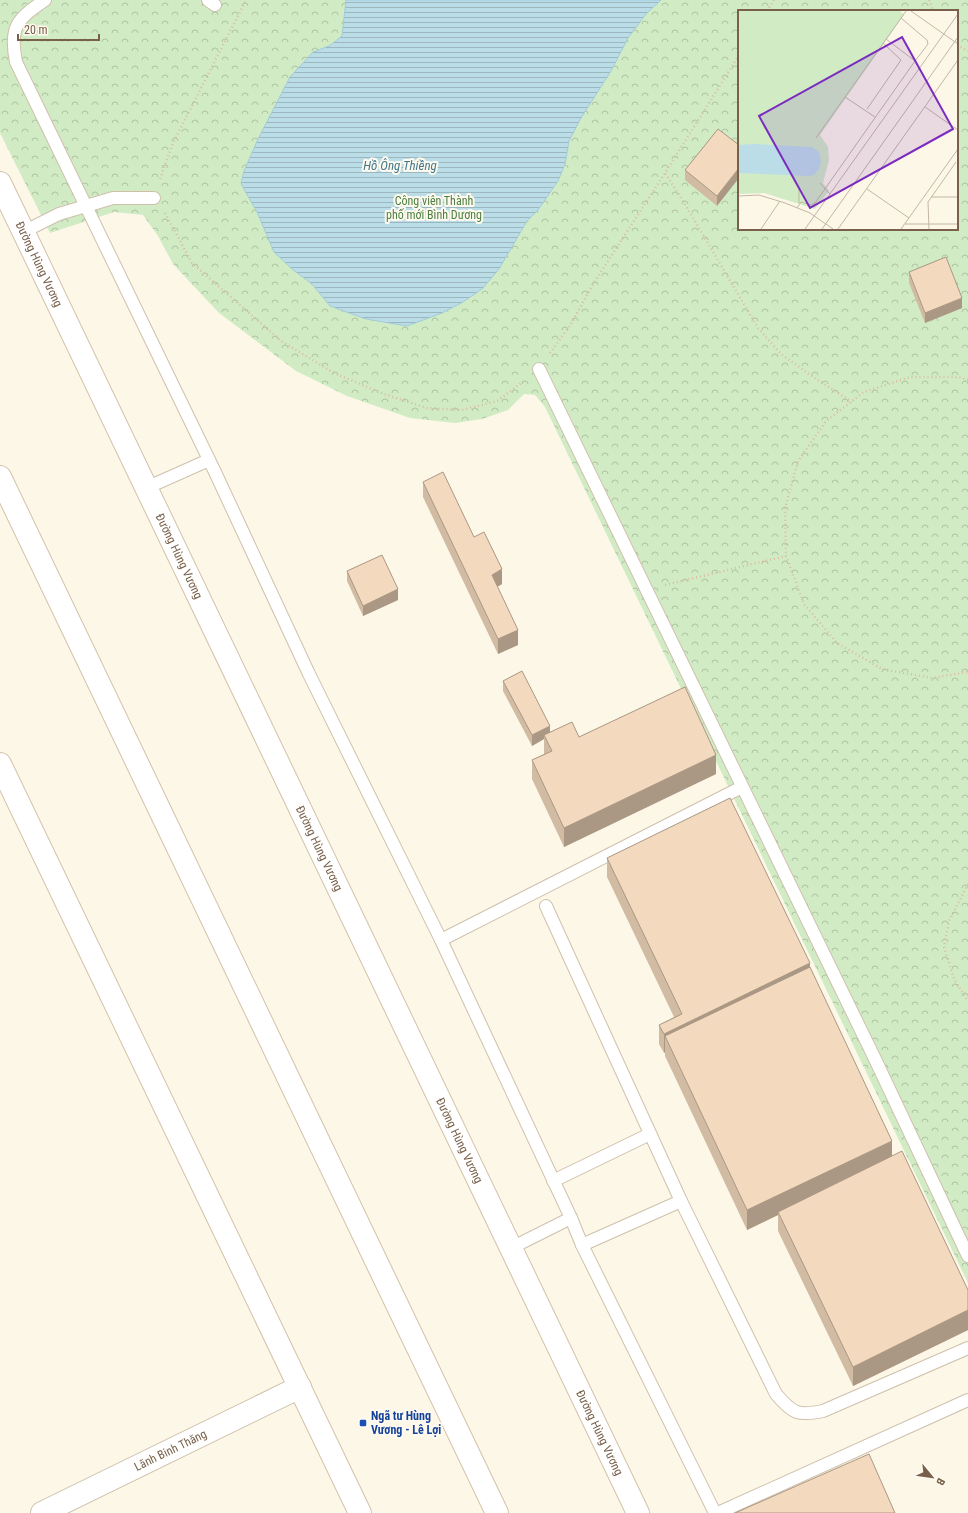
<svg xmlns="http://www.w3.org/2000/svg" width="968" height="1513" font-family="'Roboto Condensed',sans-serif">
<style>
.forest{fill:url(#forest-crowns);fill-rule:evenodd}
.water{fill:url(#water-rules);stroke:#a1cbda}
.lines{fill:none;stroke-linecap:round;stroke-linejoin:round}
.service-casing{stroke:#cfc0ac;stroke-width:14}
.minor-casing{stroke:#cfc0ac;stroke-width:24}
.secondary-casing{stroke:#d3c1aa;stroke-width:24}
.path{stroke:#d9bda1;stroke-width:2.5;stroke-dasharray:1 3;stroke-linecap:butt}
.service{stroke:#fff;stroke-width:12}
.minor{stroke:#fff;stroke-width:22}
.secondary{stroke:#fff;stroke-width:22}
.wall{fill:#d1bba3}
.shaded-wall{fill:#aa9885}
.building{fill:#f3d9be;stroke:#aa9885}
.transit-dot{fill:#1a4fb4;stroke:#fffaef;stroke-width:1.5}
.labels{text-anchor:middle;stroke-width:4;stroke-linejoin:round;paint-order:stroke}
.park-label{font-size:12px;fill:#4d7f42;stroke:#fffaef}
.street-label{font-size:12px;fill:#78604a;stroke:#fffaef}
.transit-label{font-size:12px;font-weight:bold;fill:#164399;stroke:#fffaef;text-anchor:start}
.water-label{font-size:13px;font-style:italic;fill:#43798c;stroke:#fffaef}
.inset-road{fill:none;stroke:#c4b6a4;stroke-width:1}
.view{fill:#7b2cbf;fill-opacity:0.15;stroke:#7b2cbf;stroke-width:2}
.inset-edge{fill:none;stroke:#78604a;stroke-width:2}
</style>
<defs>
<pattern id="forest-crowns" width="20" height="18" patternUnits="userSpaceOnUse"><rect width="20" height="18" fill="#d1ecc5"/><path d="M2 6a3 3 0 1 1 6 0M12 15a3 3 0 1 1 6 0" fill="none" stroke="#aec3a2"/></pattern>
<pattern id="water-rules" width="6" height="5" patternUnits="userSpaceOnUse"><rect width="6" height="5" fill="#bbdde8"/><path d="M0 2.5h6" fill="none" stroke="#9db7be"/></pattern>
</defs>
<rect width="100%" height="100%" fill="#fdf7e8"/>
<path class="forest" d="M0 0H968V1283L545 407 535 395 524 394 508 410 482 419 455 423 410 418 347 396 296 371 219 313 173 264 158 236 143 215 114 212 50 233 0 133ZM739 11H957V229H739Z"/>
<path class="water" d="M346 0H661L646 14 628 38 611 71 581 118 569 141 565 164 558 181 538 210 527 221 499 269 482 289 463 302 442 313 407 326 366 319 330 306 312 284 292 269 274 252 257 212 245 191 241 183 244 171 258 139 290 77 313 52 329 46 342 36Z"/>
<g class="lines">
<g class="service-casing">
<g id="service">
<path d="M45 0C17 19 9 27 16 62L215 472 309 674 441 940 571 1218 582 1245 715 1513"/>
<path d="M208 0 215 5"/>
<path d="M23 232 59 214 113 198H154"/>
<path d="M539 369 875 1059 968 1256"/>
<path d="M146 488 209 460"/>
<path d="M546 906 681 1201 776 1394C793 1414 798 1416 823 1411L968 1348"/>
<path d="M441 940 742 787"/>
<path d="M553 1181 650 1134"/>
<path d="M582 1245 681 1201"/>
<path d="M511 1248 571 1218"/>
<path d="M718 1513 968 1400"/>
</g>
</g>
<g class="minor-casing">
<g id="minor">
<path id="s1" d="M42 1513 300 1387"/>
</g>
</g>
<g class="secondary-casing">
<g id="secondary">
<path id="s2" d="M0 183 638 1513"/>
<path d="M0 477 497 1513"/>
<path d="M0 764 360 1513"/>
</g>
</g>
<g class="path">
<path d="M929 0 933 11"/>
<path d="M767 11 774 0"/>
<path d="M957 45 968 51"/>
<path d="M739 55 665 173 680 196 758 328 781 354 816 379 852 402"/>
<path d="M160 179 173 143 246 0"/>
<path d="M165 213 192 263 281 341 334 373 384 394 427 408 462 410 497 401 524 381"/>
<path d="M550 353 571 324 593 284 665 173"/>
<path d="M968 380 959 377H910L864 392 826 421 798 461 785 508 786 556 804 604 837 643 882 669 932 678 968 672"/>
<path d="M665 585 786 556"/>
<path d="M968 884 949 921 944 947 954 979 968 1001"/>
</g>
<use href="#service" class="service"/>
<use href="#minor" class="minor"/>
<use href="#secondary" class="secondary"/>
</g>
<g class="wall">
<path d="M718 129 717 206 685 180V170Z"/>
<path d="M909 272 962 308 925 323 909 283Z"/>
<path d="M423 482 474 537 502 584 497 587 518 645 498 654 423 497Z"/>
<path d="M347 571 398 600 363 616 347 581Z"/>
<path d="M503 681 550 732 579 737 716 774 564 847 532 779V760L544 754V739L532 746 503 691Z"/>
<path d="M607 858 810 967 892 1156 968 1290V1330L853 1386 778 1231V1215L747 1230 665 1056V1052L664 1053 659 1044V1025L674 1017 607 877Z"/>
</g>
<g class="shaded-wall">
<path d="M739 168V178L717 206V196Z"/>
<path d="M962 298V308L925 323V313Z"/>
<path d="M502 569V584L492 590V575Z"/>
<path d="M398 589V600L363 616V606Z"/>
<path d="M518 630V645L498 654V639Z"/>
<path d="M550 726V736L544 735V739L532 746V735Z"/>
<path d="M716 755V774L564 847V828Z"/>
<path d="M810 963V982L665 1036V1052L664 1053V1034Z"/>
<path d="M892 1141V1160L778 1212V1215L747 1230V1210Z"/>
<path d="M968 1310V1330L853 1386V1367Z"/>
</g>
<g class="building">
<path d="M718 129 739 145V168L717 196 685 170Z"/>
<path d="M946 257 962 298 925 313 909 272Z"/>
<path d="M443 472 474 537 484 532 502 569 492 575 518 630 498 639 423 482Z"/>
<path d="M382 555 398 589 363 606 347 571Z"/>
<path d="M522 671 550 726 532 735 503 681Z"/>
<path d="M685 687 716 755 564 828 532 760 552 751 544 735 572 722 579 737Z"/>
<path d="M730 798 810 963 664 1034 659 1025 682 1014 607 858Z"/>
<path d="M810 967 892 1141 747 1210 665 1036Z"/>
<path d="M902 1151 968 1290V1310L853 1367 778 1212Z"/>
<path d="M869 1454 895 1513H735Z"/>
</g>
<rect class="transit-dot" x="359" y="1419" width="8" height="8" rx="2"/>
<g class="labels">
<g class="park-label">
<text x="434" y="205">Công viên Thành<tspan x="434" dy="14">phố mới Bình Dương</tspan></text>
</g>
<g class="street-label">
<text dy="4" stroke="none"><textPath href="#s2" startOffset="90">Đường Hùng Vương</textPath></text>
<text dy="4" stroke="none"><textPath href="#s2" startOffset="414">Đường Hùng Vương</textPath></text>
<text dy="4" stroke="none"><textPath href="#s2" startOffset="738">Đường Hùng Vương</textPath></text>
<text dy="4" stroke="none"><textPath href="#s2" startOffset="1062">Đường Hùng Vương</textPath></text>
<text dy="4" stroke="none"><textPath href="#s2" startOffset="1386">Đường Hùng Vương</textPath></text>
<text dy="4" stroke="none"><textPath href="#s1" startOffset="143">Lãnh Binh Thăng</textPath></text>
</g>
<g class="transit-label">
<text x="371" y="1420">Ngã tư Hùng<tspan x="371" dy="14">Vương - Lê Lợi</tspan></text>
</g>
<g class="water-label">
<text x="400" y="170">Hồ Ông Thiềng</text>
</g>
</g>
<g transform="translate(738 10)">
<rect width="220" height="220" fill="#fdf7e8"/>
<path d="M0 1H162L166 5 82 125 90 137 91 150 85 173 91 181 77 199 26 183 0 184Z" fill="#d1ecc5"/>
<path d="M15 134 74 137 81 142 83 151 81 159 76 165 71 166 0 163V135Z" fill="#bbdde8"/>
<path class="inset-road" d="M173 1 220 34M148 29 177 51 184 42 190 34 189 30 163 8M107 87 137 107M187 97 220 120M129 99 163 50 145 33M78 128 168 1M82 173 92 184M61 177V193M129 179 171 208M0 186 21 185 47 193 72 203 95 219M193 187H220M59 198 63 192 73 195 77 193 177 51M167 214H220M23 219 42 191M67 219 220 4M84 219 220 27M100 219 220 50M163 219 220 139M191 219 190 192 218 152"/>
<path class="view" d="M164 27 215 119 72 198 21 106Z"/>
<rect width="220" height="220" class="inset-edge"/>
</g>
<g transform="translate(932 1477) rotate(119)" stroke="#fffaef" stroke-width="3" paint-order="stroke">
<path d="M0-3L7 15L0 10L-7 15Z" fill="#78604a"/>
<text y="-6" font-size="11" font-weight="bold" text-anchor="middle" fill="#78604a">B</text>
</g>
<path d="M18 34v6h81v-6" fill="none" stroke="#78604a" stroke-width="2"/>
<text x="24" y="34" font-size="12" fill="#78604a" stroke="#fffaef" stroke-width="3" paint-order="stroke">20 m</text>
</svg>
